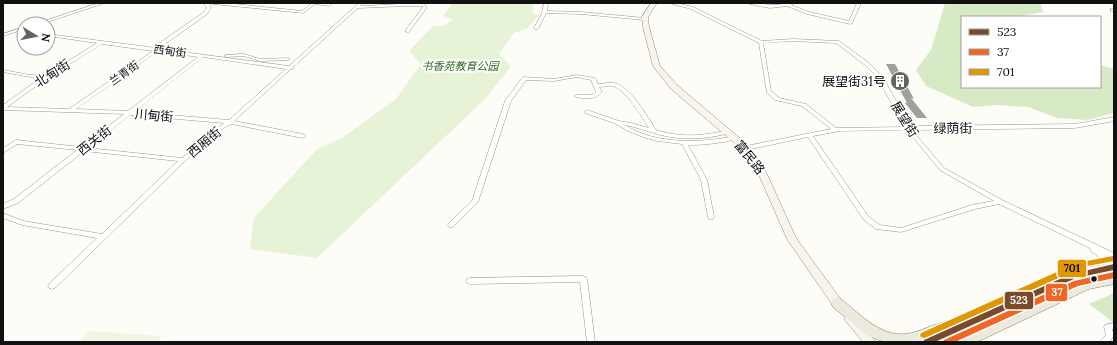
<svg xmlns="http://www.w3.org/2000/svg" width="1117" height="345" font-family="Lora,'Noto Sans SC',serif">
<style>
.green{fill:#e7f3d7}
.forest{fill:#d8eac5}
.pitch{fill:#f0f6e1}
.building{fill:#a19f9c}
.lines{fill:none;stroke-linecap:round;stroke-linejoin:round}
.street-casing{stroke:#979795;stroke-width:1}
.secondary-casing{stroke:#8e8d8b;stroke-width:1}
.primary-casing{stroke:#858482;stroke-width:1}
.street{fill:#fffffe;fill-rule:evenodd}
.secondary{fill:#f6f4eb;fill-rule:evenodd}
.primary{fill:#ede9dc;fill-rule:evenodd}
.bus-1-casing{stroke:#fff;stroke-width:3}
.bus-2-casing{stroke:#fff;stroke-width:3}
.bus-3-casing{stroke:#fff;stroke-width:3}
.bus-1{fill:#7a4b2a;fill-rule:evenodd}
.bus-2{fill:#f26522;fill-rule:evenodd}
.bus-3{fill:#e09702;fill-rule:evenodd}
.bus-dot{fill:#111;stroke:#fff;stroke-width:1.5}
.labels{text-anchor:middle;stroke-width:4;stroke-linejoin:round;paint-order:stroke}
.far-street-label{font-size:11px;fill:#111;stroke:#fff}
.far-park-label{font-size:11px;font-style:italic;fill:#2f6b1f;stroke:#fff}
.street-label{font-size:13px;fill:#111;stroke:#fff}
.poi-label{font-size:13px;fill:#111;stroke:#fff;text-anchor:end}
.line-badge{stroke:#fff;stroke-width:1.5}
.badge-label{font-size:11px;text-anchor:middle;font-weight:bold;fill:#fff}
.pale-badge-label{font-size:11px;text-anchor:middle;font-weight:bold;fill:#111}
</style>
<rect width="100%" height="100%" fill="#fdfcf7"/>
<path class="green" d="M453 3H534L532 13 539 15 528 28 514 33 499 54 511 66 485 99 317 258 250 249 254 218 317 149 342 138 396 99 421 64 409 51 433 26H444L453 19 443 16Z"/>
<g class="forest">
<path d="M945 3H1040L1043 12 1014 17H962V87H1100V65L1114 69V113L1087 120 1057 118 1028 107 996 105 973 107 926 86 916 70 931 50Z"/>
<path d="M1114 293V323L1089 304Z"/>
</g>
<path class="pitch" d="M89 331 162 336 158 342H80Z"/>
<path class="building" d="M886 64H895L914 99 911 98 927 118H917L905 103H907Z"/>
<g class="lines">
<g class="street-casing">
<g id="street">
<path d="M99 3H105L41 24H35Z"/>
<path d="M203 3H208L210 5 211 8 207 14 161 47 160 49 289 66 359 3H363L360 6H365L415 3 424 4 427 7 409 32H407L405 31 423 7 422 6H406L358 8 293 67V69H291L234 121 303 134 306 136 305 137 303 138 231 124 224 128 185 161 55 288 52 289 49 288 48 286 49 284 97 238 22 225 3 218V213L23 221 102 234 178 161 84 151 18 203 3 209V204L14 199 77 150 17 144 3 153V148L16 140 81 147 124 114 3 110V105L42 77H30L3 72V70L30 75H46L97 43 48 36V34L156 48 157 45 204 12 207 8 206 6ZM102 44 153 51 69 109 7 107 49 77ZM158 51 198 57 128 111 76 109ZM203 57 286 69 229 120 134 112ZM130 115 224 123 182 158 88 148Z"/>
<path d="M211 3H225L302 11 312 3H333L329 6 315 4 303 13 213 4Z"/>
<path d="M544 3H548L547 11 581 12 645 18 647 19 645 20 581 14 546 13 538 29H534V28L542 13Z"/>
<path d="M669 3H676L693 7 762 41 793 39 839 41 869 63 882 76 910 126 1075 124 1114 117V121L1075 128 912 130 944 168 1002 200 1114 253V259L1106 255 1108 257 1113 264 1110 271 1107 272 1104 271 1103 269 1105 264 1104 261 1091 251 1090 249V248L999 204 975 209 901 232 876 229 864 220 808 137 746 150 744 149 743 148 744 147 746 146 831 129 802 106 775 100 767 93 759 43 691 9ZM793 41 836 43 865 65 878 78 904 127 836 128 806 104 779 98 771 91 763 43ZM907 130 940 170 994 201 972 205 901 228 880 225 868 216 813 136 840 131Z"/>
<path d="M747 3 775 5 792 3 793 4 791 5 809 12 849 21 857 3H861L852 23 850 24 807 14 787 6 770 8 754 5Z"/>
<rect x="1111" y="9" width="3" height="2"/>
<path d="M24 27V29L3 36V34Z"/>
<path d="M244 54 260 59 288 58 290 59 288 60 260 61 244 56 226 57 224 56 226 55Z"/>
<path d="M577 75 595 78 598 84C603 84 609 82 614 83 631 87 647 116 656 130 681 138 703 136 728 130L731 132 730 133C707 139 685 141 661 135 649 132 637 127 625 125 656 145 700 143 735 136L737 137 738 138 737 139C721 143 705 145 688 145L707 180 714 217 713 219H709L708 217 701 180 682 144 657 141 643 137 628 131 614 123 585 113 584 112 587 110 619 121 631 123 649 128C642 117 625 88 612 86 608 85 603 87 599 87L602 92C595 100 586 99 576 97V95H591L596 92 591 80 577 77 554 81 526 80 511 101 478 202 453 227H449L448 225 449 223 472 201 505 101 523 77 554 79Z"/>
<path d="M583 276 586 277 587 279 595 342H587L580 282 470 284 467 283 466 281 467 279 470 278Z"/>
<path d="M1114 323V329H1112C1114 336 1114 337 1109 342H1100L1106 335 1104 327 1105 325Z"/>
</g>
</g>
<g class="secondary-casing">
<g id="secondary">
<path d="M651 3H657L648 17 649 27 660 66 677 85 749 146 762 163 796 238 844 304 846 307 844 310 840 312 836 310 787 239 755 166 743 150 671 89 653 66 643 27 642 17Z"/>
<path d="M850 314 854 316 876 342H863L844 319 846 316Z"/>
</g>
</g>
<g class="primary-casing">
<g id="primary">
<path d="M1114 263V271L1078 279 940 342H920L921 341 885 342 868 336 833 307 831 303 833 299 837 298 841 299C861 315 883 340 911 333 917 332 923 329 929 327 937 324 947 320 956 323L1070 273 1082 268Z"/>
<path d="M1114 274V284L1089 289 977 342H957L959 338 1082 282Z"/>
</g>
</g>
<use href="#street" class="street"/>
<use href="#secondary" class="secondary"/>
<use href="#primary" class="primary"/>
<g class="bus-1-casing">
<path id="bus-1" d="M1114 264V270L1076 278 935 342H923L924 340 1071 274Z"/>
</g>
<g class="bus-2-casing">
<path id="bus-2" d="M1114 272V278L1078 286 955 342H943L944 340 1074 281Z"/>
</g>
<g class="bus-3-casing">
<path id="bus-3" d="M1113 256 1114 257V261L1082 267 1074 271 927 337 924 338 921 337 920 335 921 333 1068 267 1081 262Z"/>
</g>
<use href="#bus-1" class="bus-1"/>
<use href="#bus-2" class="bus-2"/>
<use href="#bus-3" class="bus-3"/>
</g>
<defs>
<g id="building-disc" transform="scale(1)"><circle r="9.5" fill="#646362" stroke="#fff"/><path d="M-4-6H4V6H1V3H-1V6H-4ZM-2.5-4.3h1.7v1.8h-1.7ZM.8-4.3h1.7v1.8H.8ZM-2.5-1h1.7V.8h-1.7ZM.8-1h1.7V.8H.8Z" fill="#fff"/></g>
</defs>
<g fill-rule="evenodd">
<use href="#building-disc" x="900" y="81"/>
</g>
<circle class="bus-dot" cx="1094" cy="279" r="3.5"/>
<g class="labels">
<g class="far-street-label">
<text transform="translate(170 51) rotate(8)" y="4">西甸街</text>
<text transform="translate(124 73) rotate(-35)" y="4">兰青街</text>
</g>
<g class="far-park-label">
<text x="460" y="70">书香苑教育公园</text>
</g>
<g class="street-label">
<text transform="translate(52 73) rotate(-33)" y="5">北甸街</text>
<text transform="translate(154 115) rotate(5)" y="5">川甸街</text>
<text transform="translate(905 119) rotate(58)" y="5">展望街</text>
<text transform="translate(953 128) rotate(-1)" y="5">绿荫街</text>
<text transform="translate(94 140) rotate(-38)" y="5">西关街</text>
<text transform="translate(204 142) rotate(-40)" y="5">西厢街</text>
<text transform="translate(750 157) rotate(51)" y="5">富民路</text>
</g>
<g class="poi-label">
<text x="886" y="86">展望街31号</text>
</g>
</g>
<g class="line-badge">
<rect x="1057" y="259" width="30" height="19" rx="4" fill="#e09702"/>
<rect x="1045" y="283" width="23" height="19" rx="4" fill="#f26522"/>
<rect x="1004" y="291" width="30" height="19" rx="4" fill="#7a4b2a"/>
</g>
<g class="badge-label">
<text x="1057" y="296">37</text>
<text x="1019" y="304">523</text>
</g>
<g class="pale-badge-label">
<text x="1072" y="272">701</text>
</g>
<rect width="1117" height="345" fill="none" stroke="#111111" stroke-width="8"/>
<rect x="961" y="16" width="140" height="72" fill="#ffffff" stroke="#a0a0a0"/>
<rect x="969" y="29" width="20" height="6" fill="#7a4b2a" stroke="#a0a0a0"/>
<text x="997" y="36" font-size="12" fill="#111111">523</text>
<rect x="969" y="49" width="20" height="6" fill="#f26522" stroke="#a0a0a0"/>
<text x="997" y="56" font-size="12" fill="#111111">37</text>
<rect x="969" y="69" width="20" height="6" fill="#e09702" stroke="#a0a0a0"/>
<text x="997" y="76" font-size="12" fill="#111111">701</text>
<g transform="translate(36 36) rotate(100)"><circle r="19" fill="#ffffff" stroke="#a0a0a0"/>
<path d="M0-3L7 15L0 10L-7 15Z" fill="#646362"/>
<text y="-6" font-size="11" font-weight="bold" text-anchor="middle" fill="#111111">N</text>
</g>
</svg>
